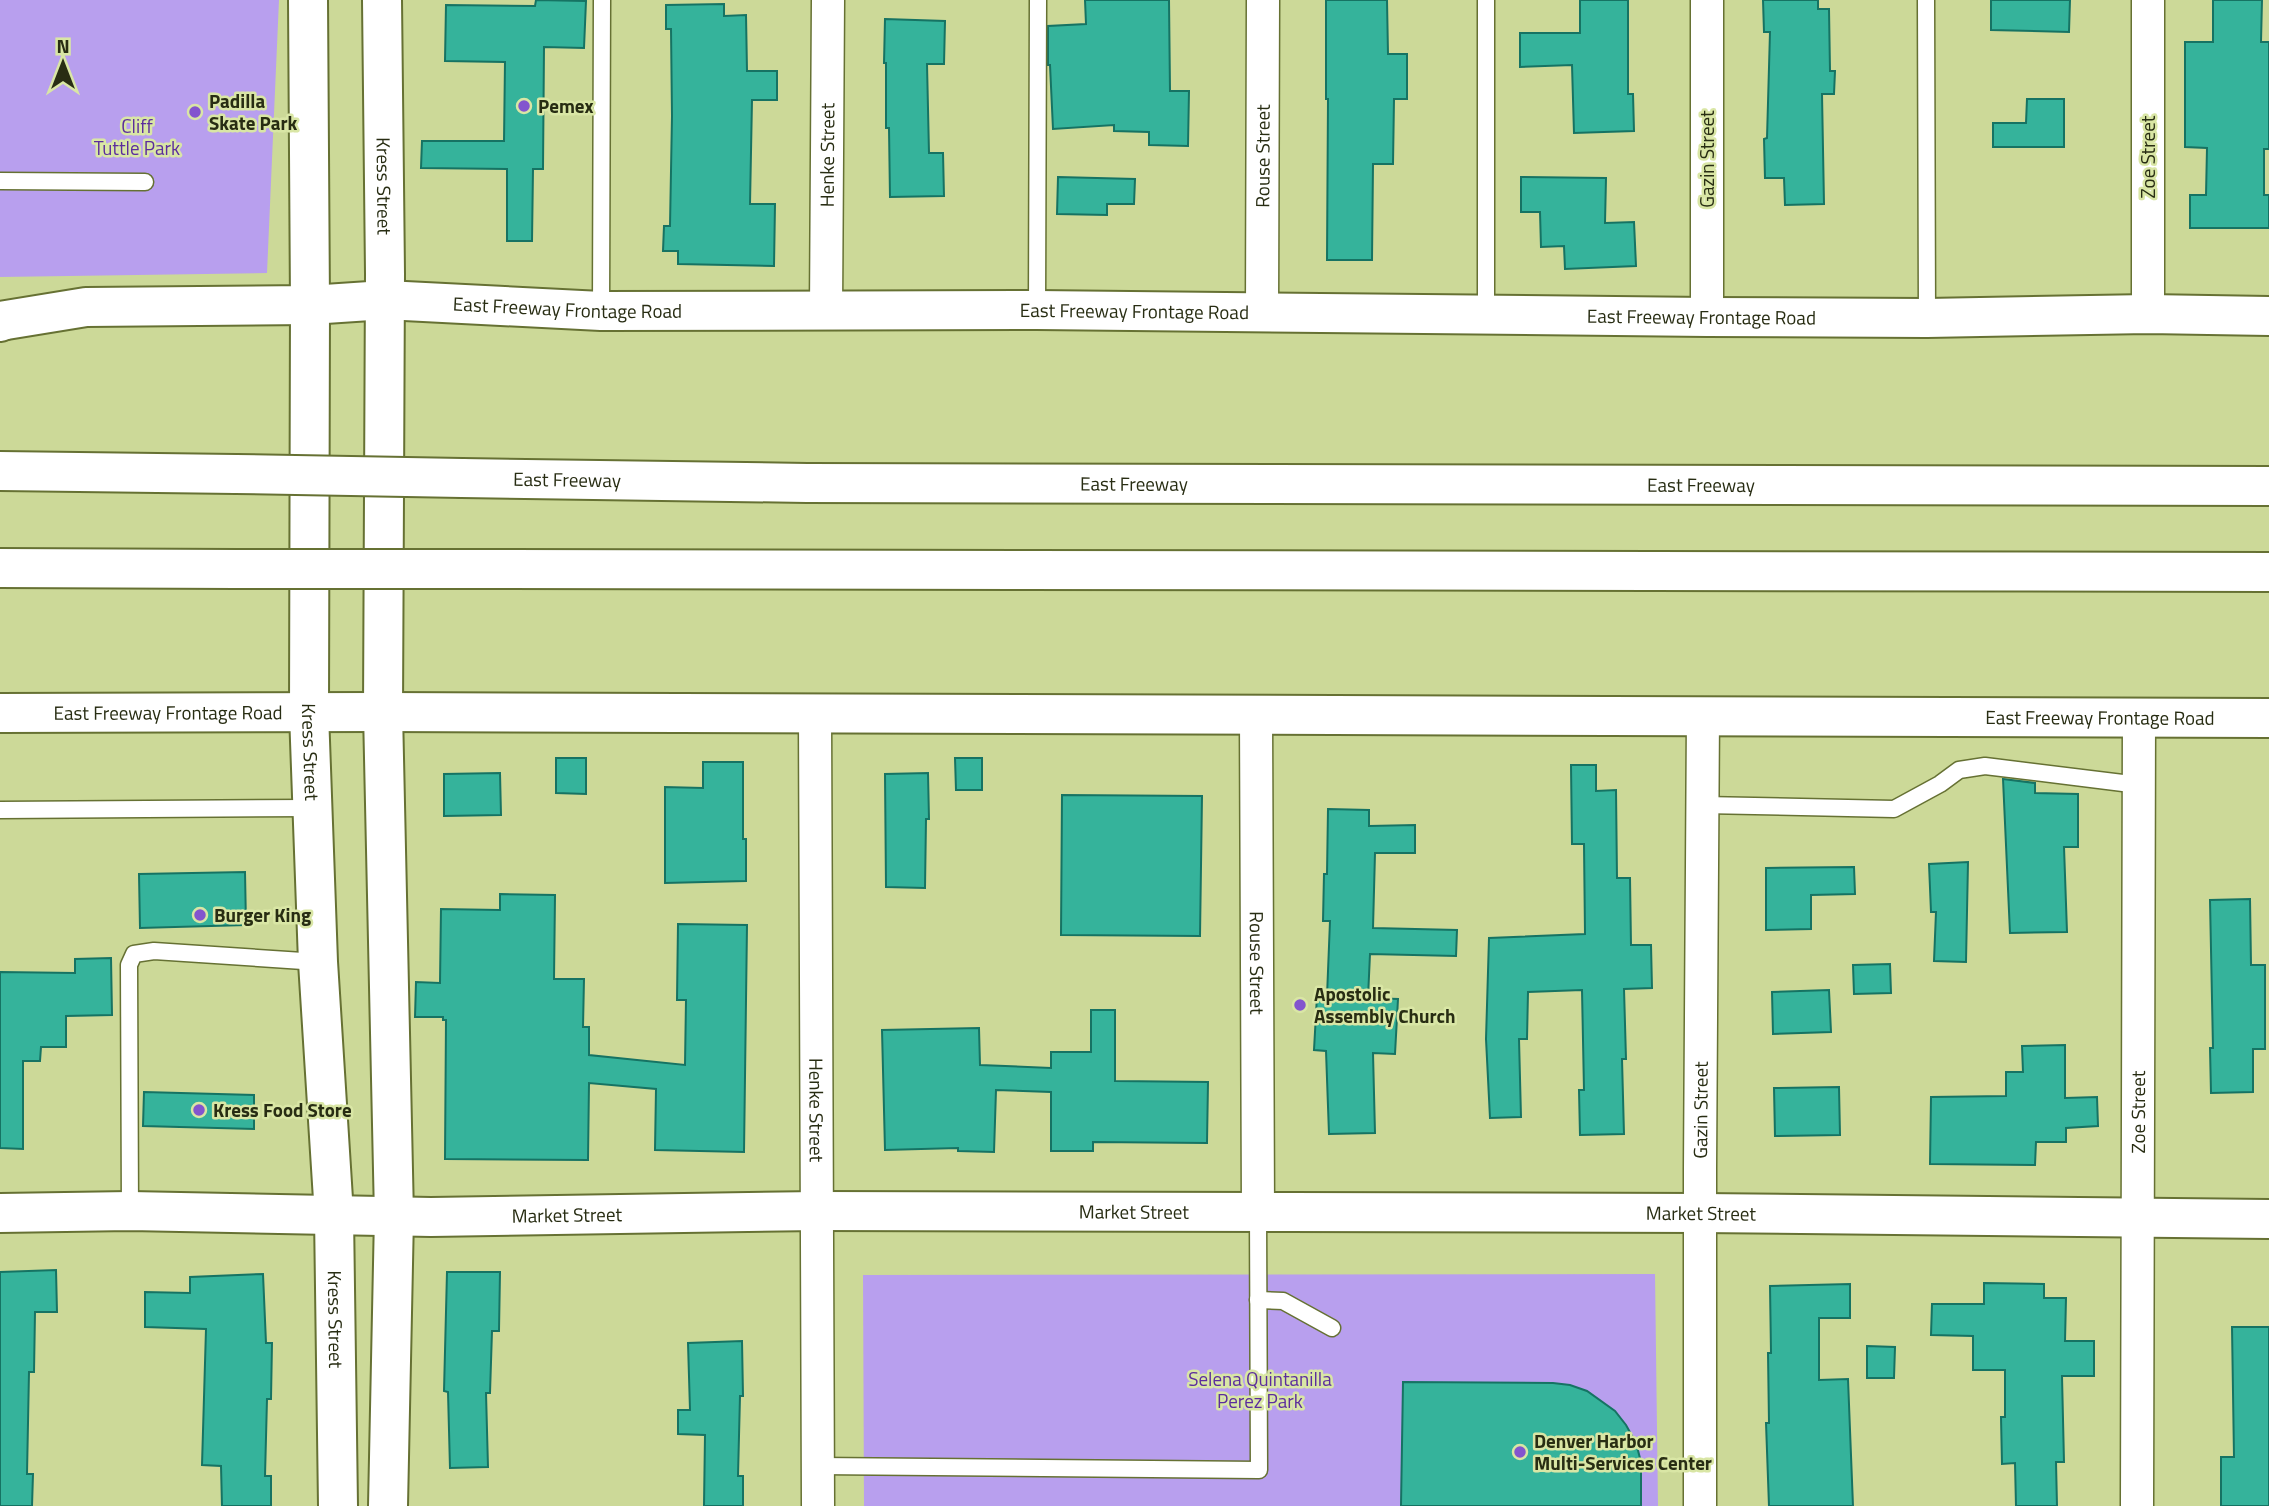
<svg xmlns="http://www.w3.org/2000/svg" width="2269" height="1506" font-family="'Titillium Web',sans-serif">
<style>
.green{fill:#b89fee}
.building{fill:#35b39b;stroke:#167363;stroke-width:2}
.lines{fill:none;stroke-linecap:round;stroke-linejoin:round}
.lane-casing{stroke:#667133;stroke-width:19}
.street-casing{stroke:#667133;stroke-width:35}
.secondary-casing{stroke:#667133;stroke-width:42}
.highway-casing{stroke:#667133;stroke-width:42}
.lane{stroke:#fff;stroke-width:16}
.street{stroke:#fff;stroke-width:32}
.secondary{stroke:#fff;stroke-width:38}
.highway{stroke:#fff;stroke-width:38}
.highway-bridge-casing{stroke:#667133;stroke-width:42;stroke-linecap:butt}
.highway-bridge{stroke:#fff;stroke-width:38}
.poi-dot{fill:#8355ce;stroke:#d9e6a5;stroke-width:2.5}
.labels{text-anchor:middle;stroke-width:5;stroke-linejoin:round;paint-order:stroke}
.poi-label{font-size:19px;font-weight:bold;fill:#282d13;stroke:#d9e6a5;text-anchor:start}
.park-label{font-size:19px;fill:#5b2c9d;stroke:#d9e6a5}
.street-label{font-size:19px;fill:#282d13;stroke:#d9e6a5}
</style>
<rect width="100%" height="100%" fill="#ccd998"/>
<g class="green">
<path d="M0 0H279L267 273 0 277Z"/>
<path d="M1655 1274 1658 1506H864L863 1275Z"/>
</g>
<g class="building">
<path d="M536 0 586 1 584 48 544 47 543 169H533L532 241H507V169L421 168 422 141H504L505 62 445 61 446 5 535 6Z"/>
<path d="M1085 0H1169L1170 91H1189L1188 146 1149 145V132L1114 131V125L1053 129 1050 65H1048V26L1086 24Z"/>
<path d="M1326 0H1387L1388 54H1407V99H1394L1393 164H1373L1372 260H1327L1328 99H1326Z"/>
<path d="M1580 0H1628V94H1633L1634 131 1574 133 1572 65 1520 67V33H1580Z"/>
<path d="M1763 0H1818V9H1829L1830 71H1835L1834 94H1822L1824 204 1785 205 1784 178H1765L1764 139 1767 138 1770 32H1764Z"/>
<path d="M1991 0H2070L2069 32 1991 30Z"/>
<path d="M2213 0H2262L2261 42H2269V149H2264V195H2269V228H2190V195H2206L2207 148 2185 147V42H2213Z"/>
<path d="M724 4V16L746 15 747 71H777V100H752L750 204H775L774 266 678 264V251H663L664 226H670L672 116 671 29H666V5Z"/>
<path d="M885 19 945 21 944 64H927L929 153H943L944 196 890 197 889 128H886V63H884Z"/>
<path d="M2027 99H2064V147H1993V123H2026Z"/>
<path d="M1058 177 1135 179 1134 204H1107V215L1057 214Z"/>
<path d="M1521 177 1606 178 1605 223 1634 222 1636 266 1565 269 1564 246 1541 247 1540 212H1521Z"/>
<path d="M556 758H586V794L556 793Z"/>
<path d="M955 758H982V790H956Z"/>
<path d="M703 762H743V839H746V881L665 883V787L703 788Z"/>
<path d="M1571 765H1596V791L1616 790 1617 878H1630L1631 945H1651L1652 988 1624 989 1626 1059H1622L1624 1134 1580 1135 1579 1090H1584L1582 990 1528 992 1527 1039H1519L1521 1117 1490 1118 1486 1039 1489 938 1585 934 1584 844H1572Z"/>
<path d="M500 773 501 815 444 816V774Z"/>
<path d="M928 773 929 819H926L925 888 886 887 885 774Z"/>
<path d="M2003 779 2035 783V793L2078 794V847H2064L2067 932 2010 933Z"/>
<path d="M1062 795 1202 796 1200 936 1061 935Z"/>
<path d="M1328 809 1369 810V826L1415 825V853H1375L1373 928 1457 930 1456 956 1370 954 1368 998 1398 999 1395 1054 1373 1053 1375 1133 1329 1134 1326 1051 1314 1050 1317 996H1327L1330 921H1323L1324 874H1327Z"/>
<path d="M1968 862 1966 962 1934 961 1936 912H1931L1929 864Z"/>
<path d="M1854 867 1855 894 1811 895V929L1766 930V868Z"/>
<path d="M245 872 246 925 140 928 139 874Z"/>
<path d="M500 894 555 895 554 979H584L583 1027H589V1055L685 1065 686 1000H677L678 924 747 925 744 1152 655 1150 656 1089 589 1083 588 1160 445 1159 446 1020H443V1017H415L416 982 440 983 441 909 500 910Z"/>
<path d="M2250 899 2251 965H2265V1049H2253V1092L2211 1093 2210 1048H2213L2210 900Z"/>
<path d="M111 958 112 1015 66 1016V1047H41L40 1061H23V1149L0 1148V972L75 973V959Z"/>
<path d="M1890 964 1891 993 1854 994 1853 965Z"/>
<path d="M1829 990 1831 1032 1773 1034 1772 992Z"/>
<path d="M1091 1010H1115V1081L1208 1082 1207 1143 1093 1142V1151H1051V1092L996 1090 994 1152 958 1151V1148L885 1150 882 1030 979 1028 980 1065 1051 1068V1052H1091Z"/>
<path d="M2065 1045V1098L2097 1097 2098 1126 2066 1128V1142H2036L2035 1165 1930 1164 1931 1097 2006 1096V1072H2023L2022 1046Z"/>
<path d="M1839 1087 1840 1135 1775 1136 1774 1088Z"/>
<path d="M144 1092 254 1095V1129L143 1126Z"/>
<path d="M56 1270 57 1312H35L34 1372H29L27 1474H33L32 1506H0V1272Z"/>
<path d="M447 1272H500L499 1331H492L490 1393H486L488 1467 450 1468 448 1392 444 1391Z"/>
<path d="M263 1274 266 1343H272L271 1399H267L265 1476H271V1506H222L221 1466 202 1465 206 1329 145 1327V1292L190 1293V1277Z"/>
<path d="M1984 1283 2044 1284V1298H2066L2065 1341H2094V1376H2062L2064 1462H2056L2057 1506H2016L2015 1463 2002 1464 2001 1417H2005V1370H1973V1336L1931 1335 1932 1304H1984Z"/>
<path d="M1850 1284V1318H1819V1380L1848 1379 1853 1506H1769L1766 1423H1769L1768 1353H1771L1770 1286Z"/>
<path d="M2232 1327H2269V1506H2221V1457H2234Z"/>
<path d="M742 1341 743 1396H740L738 1476H743V1506H704L705 1435 678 1434V1410H690L688 1343Z"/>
<path d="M1867 1346 1895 1347 1894 1378H1867Z"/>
<path d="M1403 1382 1553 1383 1570 1385 1587 1391 1615 1411 1626 1425 1636 1443 1641 1462V1506H1401Z"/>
</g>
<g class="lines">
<g class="lane-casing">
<g id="lane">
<path d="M1486 0V315"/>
<path d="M1926 0 1927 318"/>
<path d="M0 181 145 182"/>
<path d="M1037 310 1038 0"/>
<path d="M601 311 602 0"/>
<path d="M1703 805 1894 809 1940 784 1959 770 1985 766 2139 785"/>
<path d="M0 810 311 808"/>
<path d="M130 1211 129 965 134 954 154 951 318 962"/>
<path d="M1258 1300 1283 1301 1332 1328"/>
<path d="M818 1466 1259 1470 1258 1212"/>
</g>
</g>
<g class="street-casing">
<g id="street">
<path id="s1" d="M826 311 828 0"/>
<path id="s2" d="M1262 312 1263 0"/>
<path d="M2148 314V0"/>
<path d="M1707 317V0"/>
<path id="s3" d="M815 714 818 1506"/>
<path id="s4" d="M1256 715 1258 1212"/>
<path id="s5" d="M1700 1506V1169L1703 715"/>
<path id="s6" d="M2137 1506 2139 718"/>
</g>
</g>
<g class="secondary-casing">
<g id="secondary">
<path id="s7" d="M308 0 310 305 309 713 318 962 334 1215 338 1506"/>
<path id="s8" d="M382 0 385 274 383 712 394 1216 388 1506"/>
<path id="s9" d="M0 321 86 307 310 305 385 300 601 311 1037 310 1707 317 1927 318 2148 314 2269 316"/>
<path id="s10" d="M0 713 383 712 2269 718"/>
<path id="s11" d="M0 1213 130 1211 431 1217 818 1211 1287 1212 1701 1213 2269 1219"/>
</g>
</g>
<g class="highway-casing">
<g id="highway">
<path d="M0 322 2 321"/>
<path d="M0 471 236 474"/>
<path id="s12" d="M462 478 807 483 2269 486"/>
<path d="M0 568 236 569"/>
<path d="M464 569 2269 572"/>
</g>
</g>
<use href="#lane" class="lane"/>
<use href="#street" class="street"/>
<use href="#secondary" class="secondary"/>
<use href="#highway" class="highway"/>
<g class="highway-bridge-casing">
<g id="highway-bridge">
<path d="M236 474 462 478"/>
<path d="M236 569H464"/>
</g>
</g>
<use href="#highway-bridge" class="highway-bridge"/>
</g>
<g class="poi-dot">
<circle cx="524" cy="106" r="7"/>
<circle cx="195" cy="112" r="7"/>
<circle cx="200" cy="915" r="7"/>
<circle cx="1300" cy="1005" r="7"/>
<circle cx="199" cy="1110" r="7"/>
<circle cx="1520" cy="1452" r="7"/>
</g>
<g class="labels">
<g class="poi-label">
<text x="209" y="108">Padilla<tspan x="209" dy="22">Skate Park</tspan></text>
<text x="538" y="113">Pemex</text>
<text x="214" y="922">Burger King</text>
<text x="1314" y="1001">Apostolic<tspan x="1314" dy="22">Assembly Church</tspan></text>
<text x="213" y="1117">Kress Food Store</text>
<text x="1534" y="1448">Denver Harbor<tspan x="1534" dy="22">Multi-Services Center</tspan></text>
</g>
<g class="park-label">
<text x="137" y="133">Cliff<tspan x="137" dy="22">Tuttle Park</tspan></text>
<text x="1260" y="1386">Selena Quintanilla<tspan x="1260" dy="22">Perez Park</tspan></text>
</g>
<g class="street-label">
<text dy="7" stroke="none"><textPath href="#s1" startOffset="156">Henke Street</textPath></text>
<text dy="7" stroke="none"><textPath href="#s2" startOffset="156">Rouse Street</textPath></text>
<text transform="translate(2148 157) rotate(-90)" y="7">Zoe Street</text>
<text transform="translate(1707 159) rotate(-90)" y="7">Gazin Street</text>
<text dy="7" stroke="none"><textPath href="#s8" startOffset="186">Kress Street</textPath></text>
<text dy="7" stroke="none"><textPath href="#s9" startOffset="569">East Freeway Frontage Road</textPath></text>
<text dy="7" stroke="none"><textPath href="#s9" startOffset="1136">East Freeway Frontage Road</textPath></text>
<text dy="7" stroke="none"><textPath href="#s9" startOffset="1703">East Freeway Frontage Road</textPath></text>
<text dy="7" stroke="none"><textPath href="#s12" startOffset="105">East Freeway</textPath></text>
<text dy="7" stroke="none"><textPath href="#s12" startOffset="672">East Freeway</textPath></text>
<text dy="7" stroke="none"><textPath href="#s12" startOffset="1239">East Freeway</textPath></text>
<text dy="7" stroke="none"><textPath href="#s10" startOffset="168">East Freeway Frontage Road</textPath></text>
<text dy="7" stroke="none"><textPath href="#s10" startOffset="2100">East Freeway Frontage Road</textPath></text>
<text dy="7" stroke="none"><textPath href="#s7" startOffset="752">Kress Street</textPath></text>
<text dy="7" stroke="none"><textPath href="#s4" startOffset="248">Rouse Street</textPath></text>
<text dy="7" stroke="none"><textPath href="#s3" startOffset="396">Henke Street</textPath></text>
<text dy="7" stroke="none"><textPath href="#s5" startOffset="396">Gazin Street</textPath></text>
<text dy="7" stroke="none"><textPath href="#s6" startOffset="394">Zoe Street</textPath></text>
<text dy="7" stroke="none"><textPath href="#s11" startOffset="1134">Market Street</textPath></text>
<text dy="7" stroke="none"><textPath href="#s11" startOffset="1701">Market Street</textPath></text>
<text dy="7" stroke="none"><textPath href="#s11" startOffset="567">Market Street</textPath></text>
<text dy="7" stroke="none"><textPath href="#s7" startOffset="1320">Kress Street</textPath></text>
</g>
</g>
<g transform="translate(63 63)" stroke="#d9e6a5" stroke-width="5" paint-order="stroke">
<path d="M0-5L12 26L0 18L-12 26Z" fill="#282d13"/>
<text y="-10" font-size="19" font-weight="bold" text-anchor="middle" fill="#282d13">N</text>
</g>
</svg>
